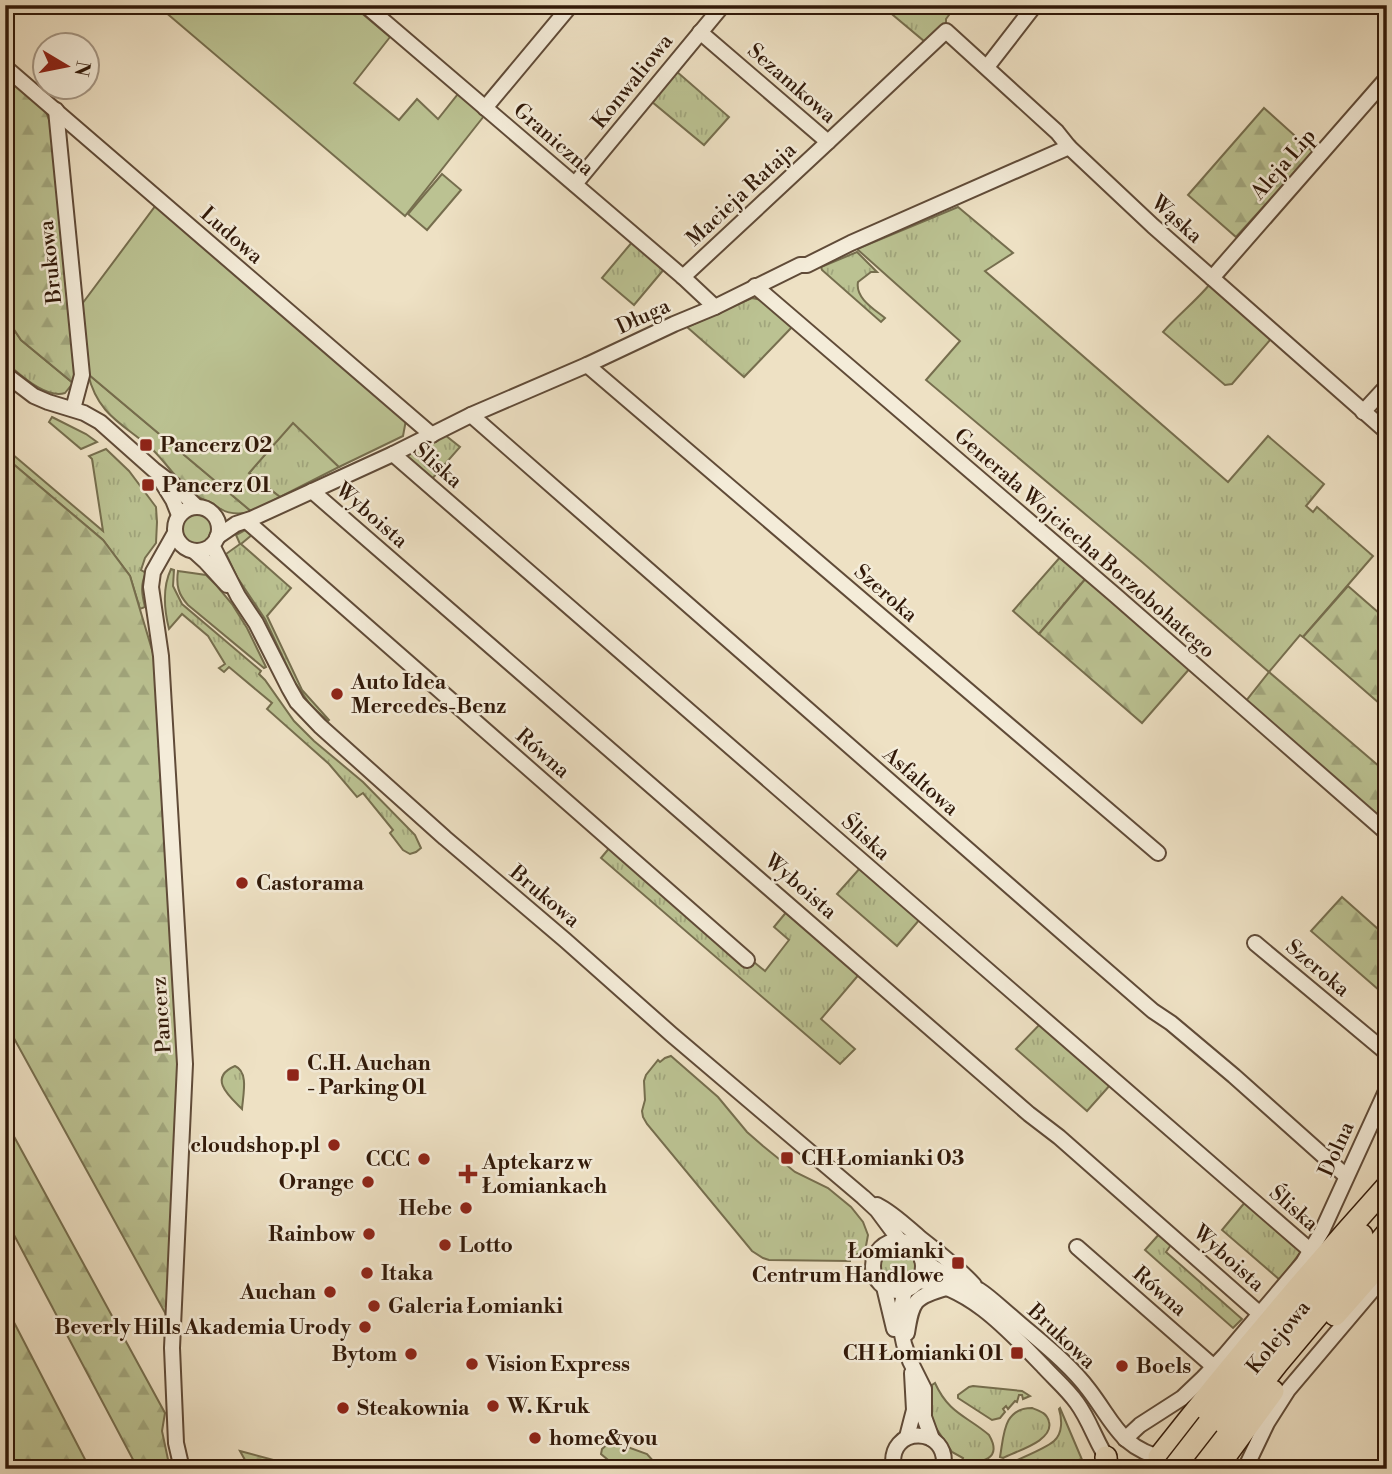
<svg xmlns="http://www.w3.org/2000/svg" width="1392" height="1474" font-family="'Libre Bodoni',serif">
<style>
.grass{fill:url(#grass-tufts);stroke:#766e4e;stroke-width:2}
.forest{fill:url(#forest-firs);stroke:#766e4e;stroke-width:2}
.green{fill:#bbc292;stroke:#766e4e;stroke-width:2}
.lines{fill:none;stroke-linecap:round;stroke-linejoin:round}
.minor-casing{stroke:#604b38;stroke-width:18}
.highway-casing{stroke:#311909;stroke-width:24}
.minor{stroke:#f4ecd9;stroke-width:14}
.highway{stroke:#eee1c4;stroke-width:21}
.highway-bridge-casing{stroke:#311909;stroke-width:24;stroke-linecap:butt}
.highway-bridge{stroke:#eee1c4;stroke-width:21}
.poi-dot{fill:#8f2418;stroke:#f4ecd9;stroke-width:2.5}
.labels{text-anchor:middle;stroke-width:5;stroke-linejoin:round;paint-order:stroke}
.street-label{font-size:21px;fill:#311909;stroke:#f4ecd9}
.poi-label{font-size:21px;font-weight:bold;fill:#311909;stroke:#f4ecd9;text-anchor:start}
</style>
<defs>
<pattern id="grass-tufts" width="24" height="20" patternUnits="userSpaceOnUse" patternTransform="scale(1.75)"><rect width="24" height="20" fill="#bbc292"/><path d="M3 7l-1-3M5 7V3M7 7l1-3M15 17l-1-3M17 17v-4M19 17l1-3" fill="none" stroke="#a1a67d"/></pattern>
<pattern id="forest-firs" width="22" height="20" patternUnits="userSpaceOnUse" patternTransform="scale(1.75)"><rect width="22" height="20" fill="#bbc292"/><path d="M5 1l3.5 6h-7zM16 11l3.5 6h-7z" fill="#a1a67d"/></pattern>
</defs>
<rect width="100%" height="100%" fill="#eee1c4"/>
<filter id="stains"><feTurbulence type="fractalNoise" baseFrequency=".00286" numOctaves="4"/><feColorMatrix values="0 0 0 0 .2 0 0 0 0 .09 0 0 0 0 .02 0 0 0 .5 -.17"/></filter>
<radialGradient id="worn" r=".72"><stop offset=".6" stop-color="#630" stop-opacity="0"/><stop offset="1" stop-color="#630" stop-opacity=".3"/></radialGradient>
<g class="grass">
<path d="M881 5H945L952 11 946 19V25L930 39 924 41Z"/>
<path d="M676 71 729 117 704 145 651 101Z"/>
<path d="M958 207 1013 253 985 271 1228 482 1268 436 1324 484 1306 506 1313 512 1317 507 1373 556 1303 637 1300 635 1269 672 1142 562 926 380 960 341 857 249Z"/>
<path d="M633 241 665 268 634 305 602 278Z"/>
<path d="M857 252 877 272H871L858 282C855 298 874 309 885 318L881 322 822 270 821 267Z"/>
<path d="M1210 284 1271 339 1232 384 1225 385 1163 332C1178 315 1196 301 1210 284Z"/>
<path d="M752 298 762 300 793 326 744 377 687 327Z"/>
<path d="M5 316 21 340 73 383 65 393C45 399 20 374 5 362Z"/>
<path d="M52 417 86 434 97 442 81 449 49 422Z"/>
<path d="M293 422 339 467 280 497 249 473Z"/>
<path d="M445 435 460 447 431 480 404 456Z"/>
<path d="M5 448 103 531 92 459 89 456 106 449 129 471 156 507 157 522 156 543 145 558 141 570 146 573C140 585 142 595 145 607L140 609 130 576 103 540 5 457Z"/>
<path d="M247 529 253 534 241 544 291 588 267 616 302 690 329 720 328 721 311 706 294 681 265 619 237 577 226 554 240 544 236 535Z"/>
<path d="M1062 555 1087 577 1039 634 1013 611Z"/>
<path d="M171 569 174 570 173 586 182 604 261 671 259 674 265 680 294 721 314 741 363 782 415 835 421 848 416 852 410 854 403 850 390 833 393 830 363 793 357 797 329 764 267 709 272 703 229 667 224 672 219 668 225 664 208 636 182 614 169 629C164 609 162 588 171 569Z"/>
<path d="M178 571 206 575 217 586 232 604 247 628 266 667 264 668 188 605C178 594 176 585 178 571Z"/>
<path d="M611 846 765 971 789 940 774 927 788 910 861 972 821 1019 855 1049 840 1064 601 858Z"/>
<path d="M861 867 920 919 897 946 837 894Z"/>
<path d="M1040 1024 1111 1084 1087 1111 1016 1049Z"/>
<path d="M671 1056 718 1097 747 1132 763 1146 795 1172 828 1188 851 1207 863 1222 868 1235 866 1246 863 1251 856 1255 855 1258H850V1261L769 1260 763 1258 752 1251 647 1124 643 1117 642 1111 645 1100 644 1081 646 1075 658 1060 660 1062 665 1058Z"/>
<path d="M235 1066C249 1072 243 1095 242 1109 230 1097 207 1078 235 1066Z"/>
<path d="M1246 1201 1302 1250 1280 1280 1222 1230Z"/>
<path d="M1161 1232 1173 1242 1166 1252 1242 1319 1233 1328 1145 1250Z"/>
<circle cx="898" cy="1267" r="18"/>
<path d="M935 1383C949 1414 967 1416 989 1435 1003 1459 982 1464 962 1461L963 1458 952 1452 934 1425 932 1418V1385Z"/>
<path d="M973 1386 1022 1391 1030 1396 1023 1399 1022 1395H1019L1017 1402 1015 1401 1008 1409 1006 1406 1003 1409 1005 1412 1000 1418 992 1420 958 1398V1395L969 1387Z"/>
<path d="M1032 1408C1040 1411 1047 1413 1049 1422 1054 1441 1016 1451 1003 1458L1000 1457C1004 1435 1003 1408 1032 1408Z"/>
<path d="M1060 1408 1086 1469H997C1011 1462 1044 1450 1054 1441 1063 1433 1062 1419 1059 1409Z"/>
</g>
<g class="forest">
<path d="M5 72 43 104 51 125 78 377 73 383 21 340 5 316Z"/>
<path d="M1264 108 1313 152 1236 237 1188 195Z"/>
<path d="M88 374 252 512C242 514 230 515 221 509 219 509 214 504 212 503 209 501 206 501 202 499 182 488 169 466 153 450 124 424 98 416 88 374Z"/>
<path d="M5 457 103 540 130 576 158 670 182 1054 169 1320 5 1022Z"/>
<path d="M1087 577 1191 667 1142 723 1039 634Z"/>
<path d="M1348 586 1387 620V710L1303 637Z"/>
<path d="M1269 672 1387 773V829L1246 701Z"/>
<path d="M1342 897 1387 937V997L1311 931Z"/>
<path d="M5 1120 165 1413 162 1431 170 1469H138L5 1218Z"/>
<path d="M5 1305 90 1469H5Z"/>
<path d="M240 1451 307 1469H250Z"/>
</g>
<g class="green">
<path d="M157 5H352L390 37 354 83 399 120 417 99 438 119 458 94 484 116 405 216Z"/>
<path d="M442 174 461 190 427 230 408 214Z"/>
<path d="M156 205 406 420 403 436 339 467 293 423 249 473 280 497 252 512 88 374 82 304Z"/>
<circle cx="197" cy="529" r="16"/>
<path d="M611 1441 647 1454 655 1463 643 1469H619L601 1454 602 1449Z"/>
</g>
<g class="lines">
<g class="minor-casing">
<g id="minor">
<path d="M365 5 683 277 715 307"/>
<path d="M700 32 828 142 946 31 1057 132 1069 147 1153 226 1387 432"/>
<path d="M5 67 432 435"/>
<path d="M987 67 1035 5"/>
<path d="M485 108 571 5"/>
<path d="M56 110 82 375 73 409"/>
<path d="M575 184 723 5"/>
<path d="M683 277 828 142"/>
<path d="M1212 278 1387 78"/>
<path d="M755 286 1115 595 1387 833"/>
<path d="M587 365 1158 853"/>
<path d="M5 374 34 396 48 402 84 413 100 422 154 470 174 485 197 507"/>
<path d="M1363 412 1387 386"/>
<path d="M471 415 1078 946 1153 1011 1171 1023 1234 1076 1346 1176"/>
<path d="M393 454 1311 1251"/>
<path d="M160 479 173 500 179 515"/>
<path d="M312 491 1029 1114 1059 1137 1260 1314"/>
<circle cx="197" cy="529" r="22"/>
<path d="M248 521 250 524 747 960"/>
<path d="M175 533 153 572 151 587 161 656 185 1064 172 1348 176 1443 182 1469"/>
<path d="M217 537 236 524 251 519 393 454 471 415 587 365 674 324 715 307 800 265H807L851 243 1069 147"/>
<path d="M212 545 238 596 256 623 289 688 297 702 320 726 445 838 565 940 671 1034 863 1197 877 1210 900 1241"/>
<path d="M194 551 205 561 227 585"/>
<path d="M1255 943 1387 1053"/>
<path d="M877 1205C893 1213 907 1227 920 1238 939 1253 959 1268 974 1285"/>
<circle cx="898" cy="1266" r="25"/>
<path d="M1077 1247 1214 1367"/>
<path d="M922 1260C934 1268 946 1275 959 1282 965 1285 973 1287 979 1290 990 1297 1001 1308 1012 1317 1038 1340 1068 1362 1089 1390 1115 1424 1120 1448 1166 1459"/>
<path d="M918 1281C969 1285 1011 1333 1044 1367 1055 1379 1068 1390 1077 1403 1091 1422 1097 1446 1111 1464"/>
<path d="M884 1287 894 1329"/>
<path d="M905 1290 900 1312V1325L904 1344 910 1361 924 1389V1417L932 1439"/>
<path d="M907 1333C912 1301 914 1297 946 1288"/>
<path d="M907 1437 914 1410 912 1373"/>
<path d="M1125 1439 1140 1425 1182 1398 1203 1378 1225 1355 1303 1263 1322 1231 1387 1089"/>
<path d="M894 1469C885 1424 952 1425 943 1469"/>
<path d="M1245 1469 1267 1423 1288 1390 1387 1273"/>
</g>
</g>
<g class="highway-casing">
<g id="highway">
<path d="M1335 1315 1387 1256"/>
<path d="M1208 1424 1265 1351 1362 1235"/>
<path d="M1106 1457 1107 1469"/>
<path d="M1159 1457C1232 1364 1308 1274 1387 1186"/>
<path d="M1195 1469 1277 1364 1387 1233"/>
<path d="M1216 1469 1273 1391"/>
</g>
</g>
<use href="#minor" class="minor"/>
<use href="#highway" class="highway"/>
<g class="highway-bridge-casing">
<path id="highway-bridge" d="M1173 1469 1208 1424"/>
</g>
<use href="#highway-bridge" class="highway-bridge"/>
</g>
<g class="poi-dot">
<rect x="139" y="438" width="14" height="14" rx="3.5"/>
<rect x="141" y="478" width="14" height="14" rx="3.5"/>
<circle cx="337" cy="694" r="7"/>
<circle cx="242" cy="883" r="7"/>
<rect x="286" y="1068" width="14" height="14" rx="3.5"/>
<circle cx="334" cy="1145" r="7"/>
<rect x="780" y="1151" width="14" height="14" rx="3.5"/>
<circle cx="424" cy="1159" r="7"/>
<path d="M464.5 1163.5h7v7h7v7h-7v7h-7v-7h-7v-7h7z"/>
<circle cx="368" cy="1182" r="7"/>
<circle cx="466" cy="1208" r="7"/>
<circle cx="369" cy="1234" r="7"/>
<circle cx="445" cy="1245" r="7"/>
<rect x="951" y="1256" width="14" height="14" rx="3.5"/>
<circle cx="367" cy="1273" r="7"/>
<circle cx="330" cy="1292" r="7"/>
<circle cx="374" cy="1306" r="7"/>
<circle cx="365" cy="1327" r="7"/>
<rect x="1010" y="1346" width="14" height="14" rx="3.5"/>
<circle cx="411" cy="1354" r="7"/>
<circle cx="472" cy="1364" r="7"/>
<circle cx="1122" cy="1366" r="7"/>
<circle cx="493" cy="1406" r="7"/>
<circle cx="343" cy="1408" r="7"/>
<circle cx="535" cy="1438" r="7"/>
</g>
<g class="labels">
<g class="street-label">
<text transform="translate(632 81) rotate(-51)" y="7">Konwaliowa</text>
<text transform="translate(792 83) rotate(41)" y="7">Sezamkowa</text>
<text transform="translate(554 139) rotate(41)" y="7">Graniczna</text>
<text transform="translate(1283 164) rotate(-49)" y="7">Aleja Lip</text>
<text transform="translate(741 194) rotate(-43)" y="7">Macieja Rataja</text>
<text transform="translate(1177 219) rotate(42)" y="7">Wąska</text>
<text transform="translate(232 235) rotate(41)" y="7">Ludowa</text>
<text transform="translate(50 262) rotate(-96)" y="7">Brukowa</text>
<text transform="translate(643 316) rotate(-25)" y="7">Długa</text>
<text transform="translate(438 465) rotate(41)" y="7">Śliska</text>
<text transform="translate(372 515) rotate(41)" y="7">Wyboista</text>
<text transform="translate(1085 543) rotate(41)" y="7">Generała Wojciecha Borzobohatego</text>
<text transform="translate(886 593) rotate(41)" y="7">Szeroka</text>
<text transform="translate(543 753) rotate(41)" y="7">Równa</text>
<text transform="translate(921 781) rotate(41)" y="7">Asfaltowa</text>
<text transform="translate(866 837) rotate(42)" y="7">Śliska</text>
<text transform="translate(801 886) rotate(41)" y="7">Wyboista</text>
<text transform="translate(545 896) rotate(40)" y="7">Brukowa</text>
<text transform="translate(1318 968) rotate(40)" y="7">Szeroka</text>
<text transform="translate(161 1015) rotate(-94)" y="7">Pancerz</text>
<text transform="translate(1336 1149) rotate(-66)" y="7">Dolna</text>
<text transform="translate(1294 1208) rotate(41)" y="7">Śliska</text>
<text transform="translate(1229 1258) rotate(42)" y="7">Wyboista</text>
<text transform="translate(1160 1291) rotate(41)" y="7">Równa</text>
<text transform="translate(1062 1336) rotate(43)" y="7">Brukowa</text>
<text transform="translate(1278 1337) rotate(-51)" y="7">Kolejowa</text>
</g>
<g class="poi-label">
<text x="160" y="452">Pancerz 02</text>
<text x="162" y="492">Pancerz 01</text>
<text x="351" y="689">Auto Idea<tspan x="351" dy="24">Mercedes-Benz</tspan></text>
<text x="256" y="890">Castorama</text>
<text x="307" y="1070">C.H. Auchan<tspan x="307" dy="24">- Parking 01</tspan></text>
<text x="320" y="1152" text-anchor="end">cloudshop.pl</text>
<text x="801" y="1165">CH Łomianki 03</text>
<text x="410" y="1166" text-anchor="end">CCC</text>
<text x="482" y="1169">Aptekarz w<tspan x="482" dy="24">Łomiankach</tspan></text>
<text x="354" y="1189" text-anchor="end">Orange</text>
<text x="452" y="1215" text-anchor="end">Hebe</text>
<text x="355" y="1241" text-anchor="end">Rainbow</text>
<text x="459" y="1252">Lotto</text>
<text x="944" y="1258" text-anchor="end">Łomianki<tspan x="944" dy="24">Centrum Handlowe</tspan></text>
<text x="381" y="1280">Itaka</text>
<text x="316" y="1299" text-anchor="end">Auchan</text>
<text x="388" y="1313">Galeria Łomianki</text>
<text x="351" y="1334" text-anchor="end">Beverly Hills Akademia Urody</text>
<text x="1003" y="1360" text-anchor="end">CH Łomianki 01</text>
<text x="397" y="1361" text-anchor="end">Bytom</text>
<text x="486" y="1371">Vision Express</text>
<text x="1136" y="1373">Boels</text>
<text x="507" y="1413">W. Kruk</text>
<text x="357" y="1415">Steakownia</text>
<text x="549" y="1445">home&amp;you</text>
</g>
</g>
<rect width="1392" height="1474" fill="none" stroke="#eee1c4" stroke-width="28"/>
<rect x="7" y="7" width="1378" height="1460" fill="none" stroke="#311909" stroke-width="3.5"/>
<rect x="14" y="14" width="1364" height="1446" fill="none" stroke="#311909" stroke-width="2"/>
<g transform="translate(66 66) rotate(100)"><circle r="33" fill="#f4ecd9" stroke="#a69886" stroke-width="2"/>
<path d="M0-5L12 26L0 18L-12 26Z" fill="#8f2418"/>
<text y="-10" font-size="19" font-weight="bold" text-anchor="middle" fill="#311909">N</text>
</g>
<rect width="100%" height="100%" filter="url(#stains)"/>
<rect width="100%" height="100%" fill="url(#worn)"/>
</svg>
